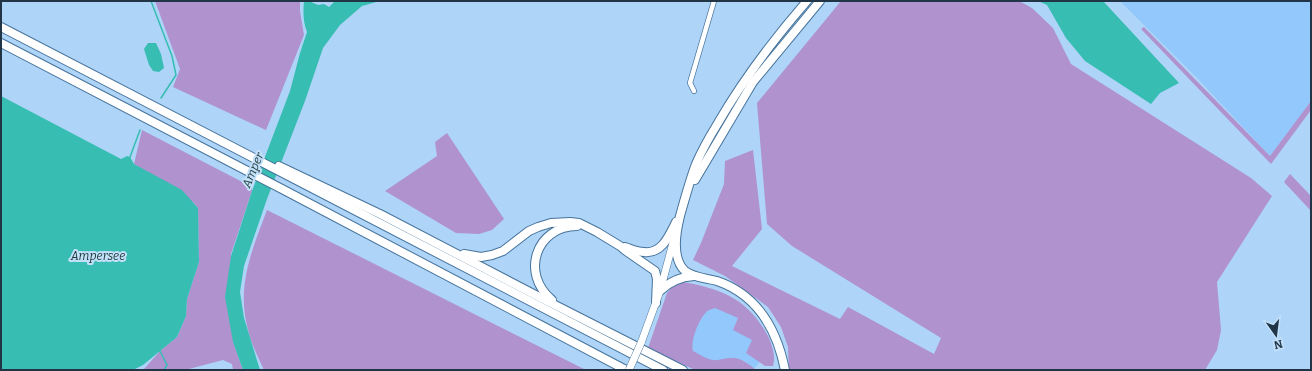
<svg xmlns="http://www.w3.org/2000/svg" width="1312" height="371" font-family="Bitter,serif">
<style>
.built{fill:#92c8fb}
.green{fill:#b092ce}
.water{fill:#37bdb2}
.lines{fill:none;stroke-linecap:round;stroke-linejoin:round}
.stream{stroke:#37bdb2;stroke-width:1.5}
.street-casing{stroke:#46739b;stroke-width:6}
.primary-casing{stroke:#46739b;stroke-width:8}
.highway-casing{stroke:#46739b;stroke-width:10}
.street{stroke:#fff;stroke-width:4.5}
.primary{stroke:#fff;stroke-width:7}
.highway{stroke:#fff;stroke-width:8}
.primary-bridge-casing{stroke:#46739b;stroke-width:8;stroke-linecap:butt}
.primary-bridge{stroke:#fff;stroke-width:7}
.labels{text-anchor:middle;stroke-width:4;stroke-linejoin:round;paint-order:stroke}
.water-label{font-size:12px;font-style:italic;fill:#1c3835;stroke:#c3e0fb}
</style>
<rect width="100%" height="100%" fill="#aed4f8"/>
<g class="built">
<path d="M1120 1H1311V101L1270 156 1199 80Z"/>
<path d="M683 282 720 299 770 350 753 370H714L652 339 667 293 672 287Z"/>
</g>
<g class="green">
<path d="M155 1H300V11L304 35 266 130 173 87 180 69Z"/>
<path d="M841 1H1019L1032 8 1053 28 1071 64 1251 178 1272 196 1217 282 1221 330 1217 350 1205 370H789L788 347 781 327 768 307 725 276 693 260 701 243 724 184 725 161 753 150 762 229 732 266 840 319 848 307 934 354 941 338 792 246 767 224 757 103Z"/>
<path d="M1144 27 1270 156 1311 101V110L1271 164 1141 29Z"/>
<path d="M142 130 252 187V191L231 254 233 342 243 370H233L232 364 223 360 185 370H143L160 351 177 337 186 316 187 299 199 262 198 208 193 202 134 164Z"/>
<path d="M447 133 504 219 492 230 479 234 456 233 385 191 437 156 435 142Z"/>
<path d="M1290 174 1311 196V211L1284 182Z"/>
<path d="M267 210 586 370H264C258 357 251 343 248 330 236 286 252 250 267 210Z"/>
<path d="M683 282C722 289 748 299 768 336 772 345 776 356 773 366H765L746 353 752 340 733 330 738 318 715 308C713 309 711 309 709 310 700 315 690 341 693 351 699 354 706 359 713 360 719 361 724 358 731 358 740 357 749 364 756 370H695L648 348 667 293 672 287Z"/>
</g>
<g class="water">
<path d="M304 1H311V2L318 5 324 4 329 7 335 1H380L362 6 340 25 323 48 305 101 267 199 244 266 240 292 244 318 260 370H243L233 342 225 297 231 256 252 191 290 91 300 53 307 32C303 22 303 11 304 1Z"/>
<path d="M1038 1H1103L1179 83 1160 93 1151 104 1085 61 1066 38 1047 5Z"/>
<path d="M148 43H156L161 54 164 68 159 72 153 71 149 65 144 49Z"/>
<path d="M1 96 121 159 127 156 130 157 134 164 182 190 198 208 199 262 187 299 186 316 177 337 143 365 133 370H1Z"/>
</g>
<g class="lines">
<g class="stream">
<path d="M151 1 172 56 176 75 161 98"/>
<path d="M130 157 140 130"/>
<path d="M160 351 167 365 164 370"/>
</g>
<g class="street-casing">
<path id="street" d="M694 91 690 83 714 1"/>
</g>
<g class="primary-casing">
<path id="primary" d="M641 343 660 291 674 239"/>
</g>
<g class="highway-casing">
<g id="highway">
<path d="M1 27 663 370"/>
<path d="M1 43 282 189 626 370"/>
<path d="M279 166 380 214 547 301 683 370"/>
<path d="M695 180 753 82 820 1"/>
<path d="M625 247C631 249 637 252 644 252 662 254 669 236 676 222"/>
<path d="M464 254 481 257 492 255 503 251 529 231 538 227 551 223 570 222 579 223 597 232 620 246 626 251 655 271 657 279 656 303"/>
<path d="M660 291C670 281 680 277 694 276"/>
<path d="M552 300C520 274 536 226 577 226"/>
<path d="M785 370C777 330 758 295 717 281 706 278 694 278 685 271 671 258 676 232 680 216 685 198 690 180 696 164 702 150 710 136 718 123 743 80 774 39 807 1"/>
</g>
</g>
<use href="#street" class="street"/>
<use href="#primary" class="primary"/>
<use href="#highway" class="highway"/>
<g class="primary-bridge-casing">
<path id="primary-bridge" d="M629 370 641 343"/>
</g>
<use href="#primary-bridge" class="primary-bridge"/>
</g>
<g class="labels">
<g class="water-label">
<text transform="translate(253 170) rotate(-67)" y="4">Amper</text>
<text x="98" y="260">Ampersee</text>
</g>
</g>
<rect width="1312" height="371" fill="none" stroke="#213546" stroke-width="4"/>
<g transform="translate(1276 335) rotate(166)" stroke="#c3e0fb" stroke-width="3" paint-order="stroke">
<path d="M0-3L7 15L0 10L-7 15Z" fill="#213546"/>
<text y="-6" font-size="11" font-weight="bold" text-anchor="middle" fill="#213546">N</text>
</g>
</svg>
